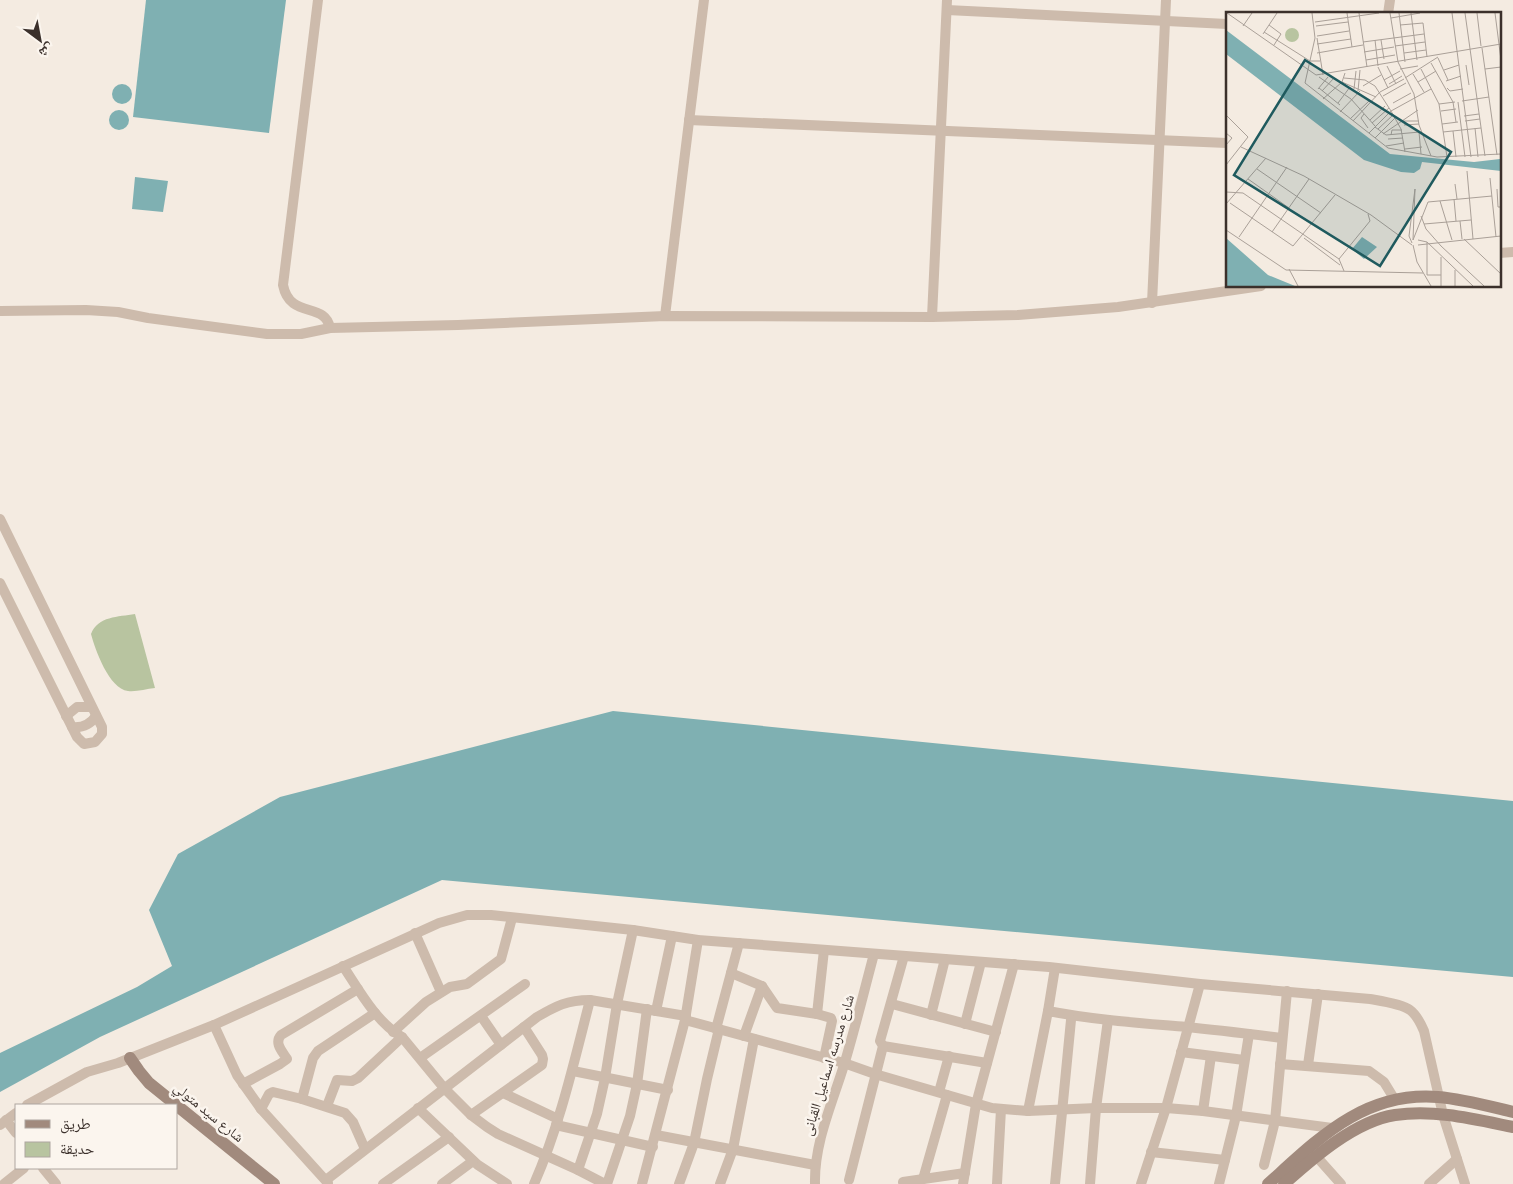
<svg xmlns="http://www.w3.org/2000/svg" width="1513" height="1184" font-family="'Nunito Sans','Noto Naskh Arabic',sans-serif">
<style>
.green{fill:#b8c4a0}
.water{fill:#7fb0b2}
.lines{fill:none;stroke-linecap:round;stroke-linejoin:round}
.street{stroke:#cdbbac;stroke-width:10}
.secondary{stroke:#a18a7d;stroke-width:12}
.labels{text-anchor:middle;stroke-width:5;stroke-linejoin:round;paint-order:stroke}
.street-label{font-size:14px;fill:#3b302b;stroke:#fbf5ee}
.inset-road{fill:none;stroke:#aaa098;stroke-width:1}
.view{fill:#1f5a5e;fill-opacity:0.15;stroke:#1f5a5e;stroke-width:2.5}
.inset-edge{fill:none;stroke:#3b302b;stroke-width:2.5}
</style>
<rect width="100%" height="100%" fill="#f4ebe1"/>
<path class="green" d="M135 614 155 688C146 689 136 692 128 691 109 689 95 649 91 634 98 616 118 617 135 614Z"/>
<g class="water">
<path d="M146 0H286L269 133 133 117Z"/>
<circle cx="122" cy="94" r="10"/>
<circle cx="119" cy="120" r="10"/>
<path d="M135 177 168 181 163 212 132 209Z"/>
<path d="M613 711 1513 801V977L442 880 100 1037 0 1092V1053L137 987 172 966 149 910 178 854 280 797Z"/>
</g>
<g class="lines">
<g class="street">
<path d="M318 0 283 285C290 320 325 301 330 328"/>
<path d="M947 10 1227 24"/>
<path d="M1388 14 1390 0"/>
<path d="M689 120 1227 143"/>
<path d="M1499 253 1513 252"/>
<path d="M1152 303 1166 0"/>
<path d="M0 311 86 310 118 312 148 318 267 334H301L330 328 458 325 665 316 932 317 1018 315 1118 307 1261 286"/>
<path d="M665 316 704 0"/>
<path d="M932 317 947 0"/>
<path d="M0 519 102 727V734L95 742 84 744 77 737 0 583"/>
<path d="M66 716 77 707H91"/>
<path d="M72 727C82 728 90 725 96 716"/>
<path d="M415 933 441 992"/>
<path d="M343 966C359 990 376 1022 402 1037L444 1088 471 1115 487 1127 498 1134 578 1170 605 1184"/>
<path d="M731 973 762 986 777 1008 817 1014 831 1018 832 1021 824 1058"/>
<path d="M892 1004 996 1032"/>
<path d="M656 1011 672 936"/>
<path d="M1048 1011C1094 1020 1140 1023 1186 1027 1218 1030 1250 1034 1282 1038"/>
<path d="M817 1014 824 950"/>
<path d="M931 1015 945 959"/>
<path d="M481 1016 501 1045"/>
<path d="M685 1020 844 1063 875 1074 992 1108 1028 1111 1096 1108H1166L1203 1111 1332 1128"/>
<path d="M965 1024 981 962"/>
<path d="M214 1025 237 1075 261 1109 328 1183"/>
<path d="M716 1029 739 943"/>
<path d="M393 1032 426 1002 450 987 467 984 501 959 512 918"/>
<path d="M744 1036 762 986"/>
<path d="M883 1046 987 1063"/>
<path d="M1181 1052 1244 1060"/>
<path d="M420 1058 525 984"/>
<path d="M1280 1064 1369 1071 1384 1082 1395 1100"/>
<path d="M1308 1065 1318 994"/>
<path d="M573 1071 668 1090"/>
<path d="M243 1084 280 1064 287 1059C282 1051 274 1043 281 1035L358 989"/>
<path d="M939 1092 949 1056"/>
<path d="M503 1093 558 1119"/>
<path d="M302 1099 313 1058 318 1051 375 1013"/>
<path d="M27 1105 87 1072 118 1063 214 1025 439 923 467 915H491L633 930 698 940 1049 967 1200 984 1370 999C1381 1001 1402 1004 1410 1010 1417 1015 1421 1024 1424 1031L1443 1115 1465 1184"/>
<path d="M327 1106 337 1080 352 1081 358 1078 402 1037"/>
<path d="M418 1108 478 1165 507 1184"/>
<path d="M261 1109 269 1094 273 1092 302 1099 345 1113 353 1122 365 1149"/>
<path d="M1028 1111 1048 1011 1055 968"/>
<path d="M1203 1111 1211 1056"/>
<path d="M471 1115 542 1065 543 1059 542 1055 524 1027"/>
<path d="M6 1120 16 1133"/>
<path d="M0 1125 16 1113"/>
<path d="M556 1125 653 1147"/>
<path d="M656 1135 815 1165"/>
<path d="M1151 1152 1225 1160"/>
<path d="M1316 1156 1341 1184"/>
<path d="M1264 1165 1275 1121 1287 991"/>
<path d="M43 1168 56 1184"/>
<path d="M578 1170 597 1114 605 1078 617 1004 633 930"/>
<path d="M923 1179 947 1095"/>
<path d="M326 1180 537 1017C556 1006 567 1000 590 1000L686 1016"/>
<path d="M849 1180 883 1046 880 1041 904 956"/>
<path d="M903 1182 965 1173"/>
<path d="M4 1184 24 1168"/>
<path d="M383 1184 449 1137"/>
<path d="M442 1184 473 1161"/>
<path d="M534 1184C560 1125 574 1062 590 1000"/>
<path d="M607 1184 630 1116 637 1084 647 1009"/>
<path d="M642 1184 685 1020 698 940"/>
<path d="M679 1184 694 1143 707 1079 719 1029"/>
<path d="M720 1184 733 1149 754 1039"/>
<path d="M815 1184C814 1143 832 1104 844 1065 855 1029 864 991 874 954"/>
<path d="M963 1184 976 1104 1014 964"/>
<path d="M997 1184 1001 1109"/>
<path d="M1055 1184 1071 1020"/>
<path d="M1090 1184 1096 1108 1108 1020"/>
<path d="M1141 1184 1166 1108 1200 984"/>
<path d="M1219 1184 1236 1116 1249 1034"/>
<path d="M1429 1184 1457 1159"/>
</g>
<g class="secondary">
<path d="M130 1058 139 1071 149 1083 274 1184"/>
<path d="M1268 1184C1318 1139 1364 1091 1438 1097 1463 1099 1488 1106 1513 1112"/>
<path d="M1284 1184C1313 1158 1355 1121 1395 1115 1434 1109 1474 1119 1513 1127"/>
</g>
</g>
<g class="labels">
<g class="street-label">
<text transform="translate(828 1065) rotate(-73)" y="5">شارع مدرسه اسماعيل القبانى</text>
<text transform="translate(209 1112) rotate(39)" y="5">شارع سيد متولي</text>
</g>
</g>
<g transform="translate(1226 12)">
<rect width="275" height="275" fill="#f4ebe1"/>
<path d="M59 23a7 7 0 1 1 14 0a7 7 0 1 1-14 0Z" fill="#b8c4a0"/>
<path d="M0 18 164 142 248 150 274 147 275 159 196 150 194 157 188 161 175 160 138 148 0 42ZM136 225 151 235 138 247 126 237ZM0 226 42 263 69 274H0Z" fill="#7fb0b2"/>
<path class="inset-road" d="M1 1 90 63 275 32M86 1 89 26 79 71 162 136 211 145 275 142M121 1 126 35M133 1 141 55M164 1 172 50 188 82 193 113 205 144M173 1 179 50M185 1 191 48M226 1 245 145M239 1 259 144M251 1 255 34M269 1 275 48M165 6 194 1M89 10 153 1M43 13 55 22 48 33M174 13 197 11 201 45M17 14 26 1M90 14 122 10M38 20 84 49H94M37 22 51 1M91 24 123 19M91 26 97 63M149 28 152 54M155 28 158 47M137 30 198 22M91 32 125 27M169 34 199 30M256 36 271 143M138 40 168 35M91 41 137 33M178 41 200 38M212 46 222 68M140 48 169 43M205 51 227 90 230 110M240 53 243 73M161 54 170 72M152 55 162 76M174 57 192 54M195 57 213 92 221 145M259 57 275 55M218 58 233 53M187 62 198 80M93 65 125 87 149 114M118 66 139 68 149 74 165 99M179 66 212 45M158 68 174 59M220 69 235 64M116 70 150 85M192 70 210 59M163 72 176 64M137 74 155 63M93 76 114 93M221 76 224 79 237 77M92 77 102 65M128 77 130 59M96 79 108 66M132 79 134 58M157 84 180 71M97 87 116 70 119 61M236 89 263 85M232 90 239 145M112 91 124 75M167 91 185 81M213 92 229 90M165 99 175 117 179 140M215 99 230 97M114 100 134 79M138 102 135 106 142 116M0 103 22 125 0 153M238 104 253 102M124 107 143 89M144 108 159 94M127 109 154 80 178 67M176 109H193M239 109 254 107M146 111 163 96M216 112 232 110M178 113 193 112M149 115 160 123 194 120M249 116 252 145M152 117 167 103M227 119 230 145M193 120 195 142M217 120 255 116M0 121 6 126 0 133M143 121 165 99 205 77M157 122 192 98M165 123 166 118H176M149 126 169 106M162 127 177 126M160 134 178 131M15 135 78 164 145 203 186 233M179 137 196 135M31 157 95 201M241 159 247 227M264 166 270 225M22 167 63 196M229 172 231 187M271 177 272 195H275M0 180 17 181 113 247 118 259M228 187 230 209M214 189 226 228M4 191 67 234 109 183M0 192 40 146M195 204 200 217 215 234 258 274M234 209 236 227M198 212 245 208M0 218 60 258 197 261M46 220 83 167M13 225 61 155M78 226 114 253M238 227 275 262M187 228 202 190 266 184M192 228 201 230 247 274M201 230V263H215M186 231 183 224 189 177 187 228M187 233 191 250 205 274M192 233 275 224M113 247 144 209 142 202M63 257 72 274M229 258V274M215 274V245"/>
<path class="view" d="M79 48 225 140 154 254 8 163Z"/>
<rect width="275" height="275" class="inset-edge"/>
</g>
<rect x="15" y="1104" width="162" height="65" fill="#fbf5ee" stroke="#aea6a0"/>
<rect x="25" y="1120" width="25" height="8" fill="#a18a7d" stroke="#aea6a0"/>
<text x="60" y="1129" font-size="15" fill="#3b302b">طريق</text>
<rect x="25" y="1142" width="25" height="15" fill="#b8c4a0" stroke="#aea6a0"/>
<text x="60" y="1154" font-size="15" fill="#3b302b">حديقة</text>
<g transform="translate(40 40) rotate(148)" stroke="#fbf5ee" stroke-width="4" paint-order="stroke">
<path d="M0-4L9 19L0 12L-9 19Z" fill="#3b302b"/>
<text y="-8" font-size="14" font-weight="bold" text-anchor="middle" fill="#3b302b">ش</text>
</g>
</svg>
